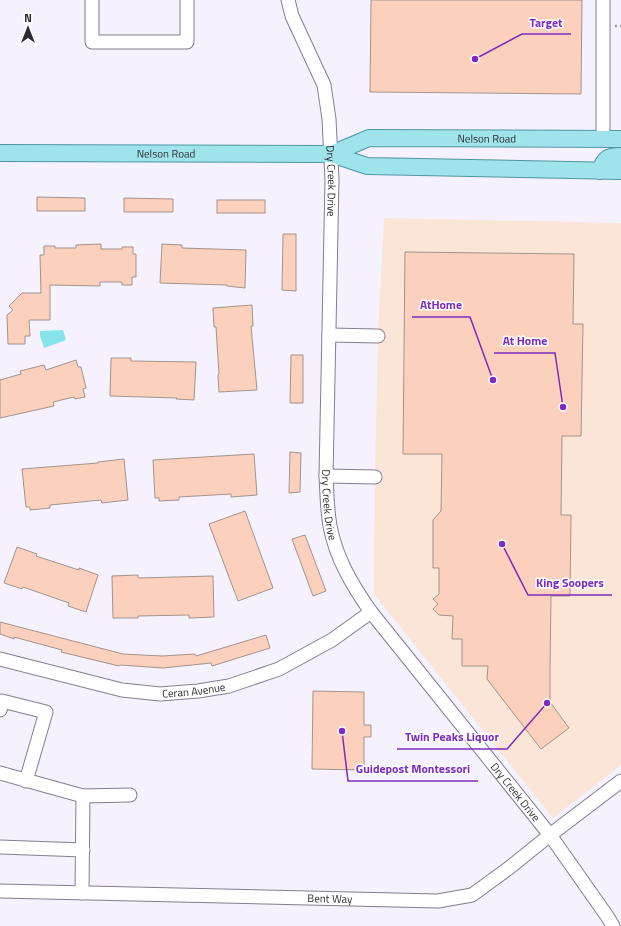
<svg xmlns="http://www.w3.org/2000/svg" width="621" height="926" font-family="'Titillium Web',sans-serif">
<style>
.commercial{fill:#fae5d6}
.water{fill:#85e4eb}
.building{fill:#fbd1bd;stroke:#a3938b}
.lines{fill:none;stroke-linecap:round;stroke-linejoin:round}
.minor-casing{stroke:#837e8d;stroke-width:15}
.major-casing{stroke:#4e97a1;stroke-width:18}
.path{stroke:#9996a0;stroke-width:2.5;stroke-dasharray:2 3;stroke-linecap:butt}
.minor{stroke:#fff;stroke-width:13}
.major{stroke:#9fe3eb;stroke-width:16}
.labels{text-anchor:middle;stroke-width:3;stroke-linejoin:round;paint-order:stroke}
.street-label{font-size:11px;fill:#2d2b31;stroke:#fff}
.leader{fill:none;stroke:#7b2cbf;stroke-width:1.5}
.callout-dot{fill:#7b2cbf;stroke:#fff;stroke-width:1.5}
.callout-label{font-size:12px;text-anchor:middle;font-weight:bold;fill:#7b2cbf;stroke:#fff;stroke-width:3;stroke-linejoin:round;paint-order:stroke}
</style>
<rect width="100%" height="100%" fill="#f5f1fe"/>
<path class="commercial" d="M384 218 621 223V765L553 818 374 594 375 477 378 336Z"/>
<path class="water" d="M63 330 66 340 44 348 40 336V331Z"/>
<g class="building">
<path d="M371 0H582L581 94 370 92Z"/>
<path d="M37 197 85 198V211H37Z"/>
<path d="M124 198 173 199V212H124Z"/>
<rect x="217" y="200" width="48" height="13"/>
<path d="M283 234H296V291L282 290Z"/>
<path d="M101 244V249H122V247H133V254H136V277H132V285H122V282H100V286L50 285V320H29L30 336H25V344H8L7 315 13 310 9 306 22 293H41L40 255H44V246H55V248H76V245Z"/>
<path d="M162 244 182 245V248L246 250 245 288 227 286V285L160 283Z"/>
<path d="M405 252 574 254 573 324H583L581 436H562L561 515H571L570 596H551L550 667V702L569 728 541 749 487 679 488 666H462V639H452L453 616 439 615 433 609 438 604 433 599 439 594V568H433V520L441 511 442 454H403Z"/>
<path d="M252 305 253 326H251L257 390 219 392 218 375 219 374 216 327H214L213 308Z"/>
<path d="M291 355H303V403H290Z"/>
<path d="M111 358H131V361L196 362 194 400 176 399 177 398 110 396Z"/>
<path d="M76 360 78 367H81L86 388 83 389 85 397 75 399 74 397 53 402 54 406 0 418V380L21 374 20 371 44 365 46 370Z"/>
<path d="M290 452 301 453 300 492 289 493Z"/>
<path d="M254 454 257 495 231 497V494L179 497V500L159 501V498H155L153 460Z"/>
<path d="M124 459 128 500 102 503 101 500 50 505V508L30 510V507H26L22 469 98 463V462Z"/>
<path d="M245 511 273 588 238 601 209 524Z"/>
<path d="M305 535 326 591 313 596 292 539Z"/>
<path d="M17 547 37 554 36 556 79 570V568L98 575 86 612 68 606 69 603 23 587 22 589 4 583Z"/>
<path d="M138 575V578L213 576 214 617 189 618V615L138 616V618H113L112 576Z"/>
<path d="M0 622 123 654 162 656 195 654 196 656 266 635 270 648 212 666 211 663 163 668 120 665 119 666 61 652 62 650 14 637V639L0 634Z"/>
<path d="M313 691 364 692V725H371V737H364V770L312 769Z"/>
</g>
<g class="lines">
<g class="minor-casing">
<g id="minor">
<path d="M92 0V42H187V0"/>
<path id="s1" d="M288 0 292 16 324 85 329 119 332 180 326 476C327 493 327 509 330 526 336 558 352 585 371 612L550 835 607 916 613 926"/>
<path d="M603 139V0"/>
<path d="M329 335 378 336"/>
<path d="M326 476 375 477"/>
<path id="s2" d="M0 659 122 690 160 694 198 691 229 686 279 669 332 640 371 612"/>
<path d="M0 710 2 701 46 712 26 781"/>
<path d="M0 773 83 796 130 795"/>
<path d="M0 847 83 850"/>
<path id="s3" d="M0 891 438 901 472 895 509 868 550 835 621 781"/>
<path d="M82 893 83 796"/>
</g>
</g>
<g class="major-casing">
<g id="major">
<path id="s4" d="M0 153 331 154 367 166 621 171"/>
<path id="s5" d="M331 154 369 138 621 139"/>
<path d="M600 171C604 158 608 156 621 156"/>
</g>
</g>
<path class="path" d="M615 26H621"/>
<use href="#minor" class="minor"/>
<use href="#major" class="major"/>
</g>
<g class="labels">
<g class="street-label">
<text dy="4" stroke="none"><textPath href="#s5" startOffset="159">Nelson Road</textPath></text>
<text dy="4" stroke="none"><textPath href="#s4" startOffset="166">Nelson Road</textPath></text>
<text dy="4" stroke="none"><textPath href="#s1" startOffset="189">Dry Creek Drive</textPath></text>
<text dy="4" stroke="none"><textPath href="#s1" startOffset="513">Dry Creek Drive</textPath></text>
<text dy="4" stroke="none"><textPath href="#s2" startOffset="198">Ceran Avenue</textPath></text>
<text dy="4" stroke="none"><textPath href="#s1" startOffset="861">Dry Creek Drive</textPath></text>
<text dy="4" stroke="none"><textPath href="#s3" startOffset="330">Bent Way</textPath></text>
</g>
</g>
<path class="leader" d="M475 59L522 34H571M493 380L470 317H412M563 407L555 353H494M502 544L528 595H612M547 703L507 749H397M342 731L348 781H478"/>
<g class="callout-dot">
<circle cx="475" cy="59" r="4"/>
<circle cx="493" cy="380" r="4"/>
<circle cx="563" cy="407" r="4"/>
<circle cx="502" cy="544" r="4"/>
<circle cx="547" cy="703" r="4"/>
<circle cx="342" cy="731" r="4"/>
</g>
<g class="callout-label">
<text x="546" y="27">Target</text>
<text x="441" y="309">AtHome</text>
<text x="525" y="345">At Home</text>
<text x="570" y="587">King Soopers</text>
<text x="452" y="741">Twin Peaks Liquor</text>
<text x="413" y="773">Guidepost Montessori</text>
</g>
<g transform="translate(28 28)" stroke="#ffffff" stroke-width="3" paint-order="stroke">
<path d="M0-3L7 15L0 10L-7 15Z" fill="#2d2b31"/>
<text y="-6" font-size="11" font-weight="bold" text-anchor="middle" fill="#2d2b31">N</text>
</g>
</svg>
